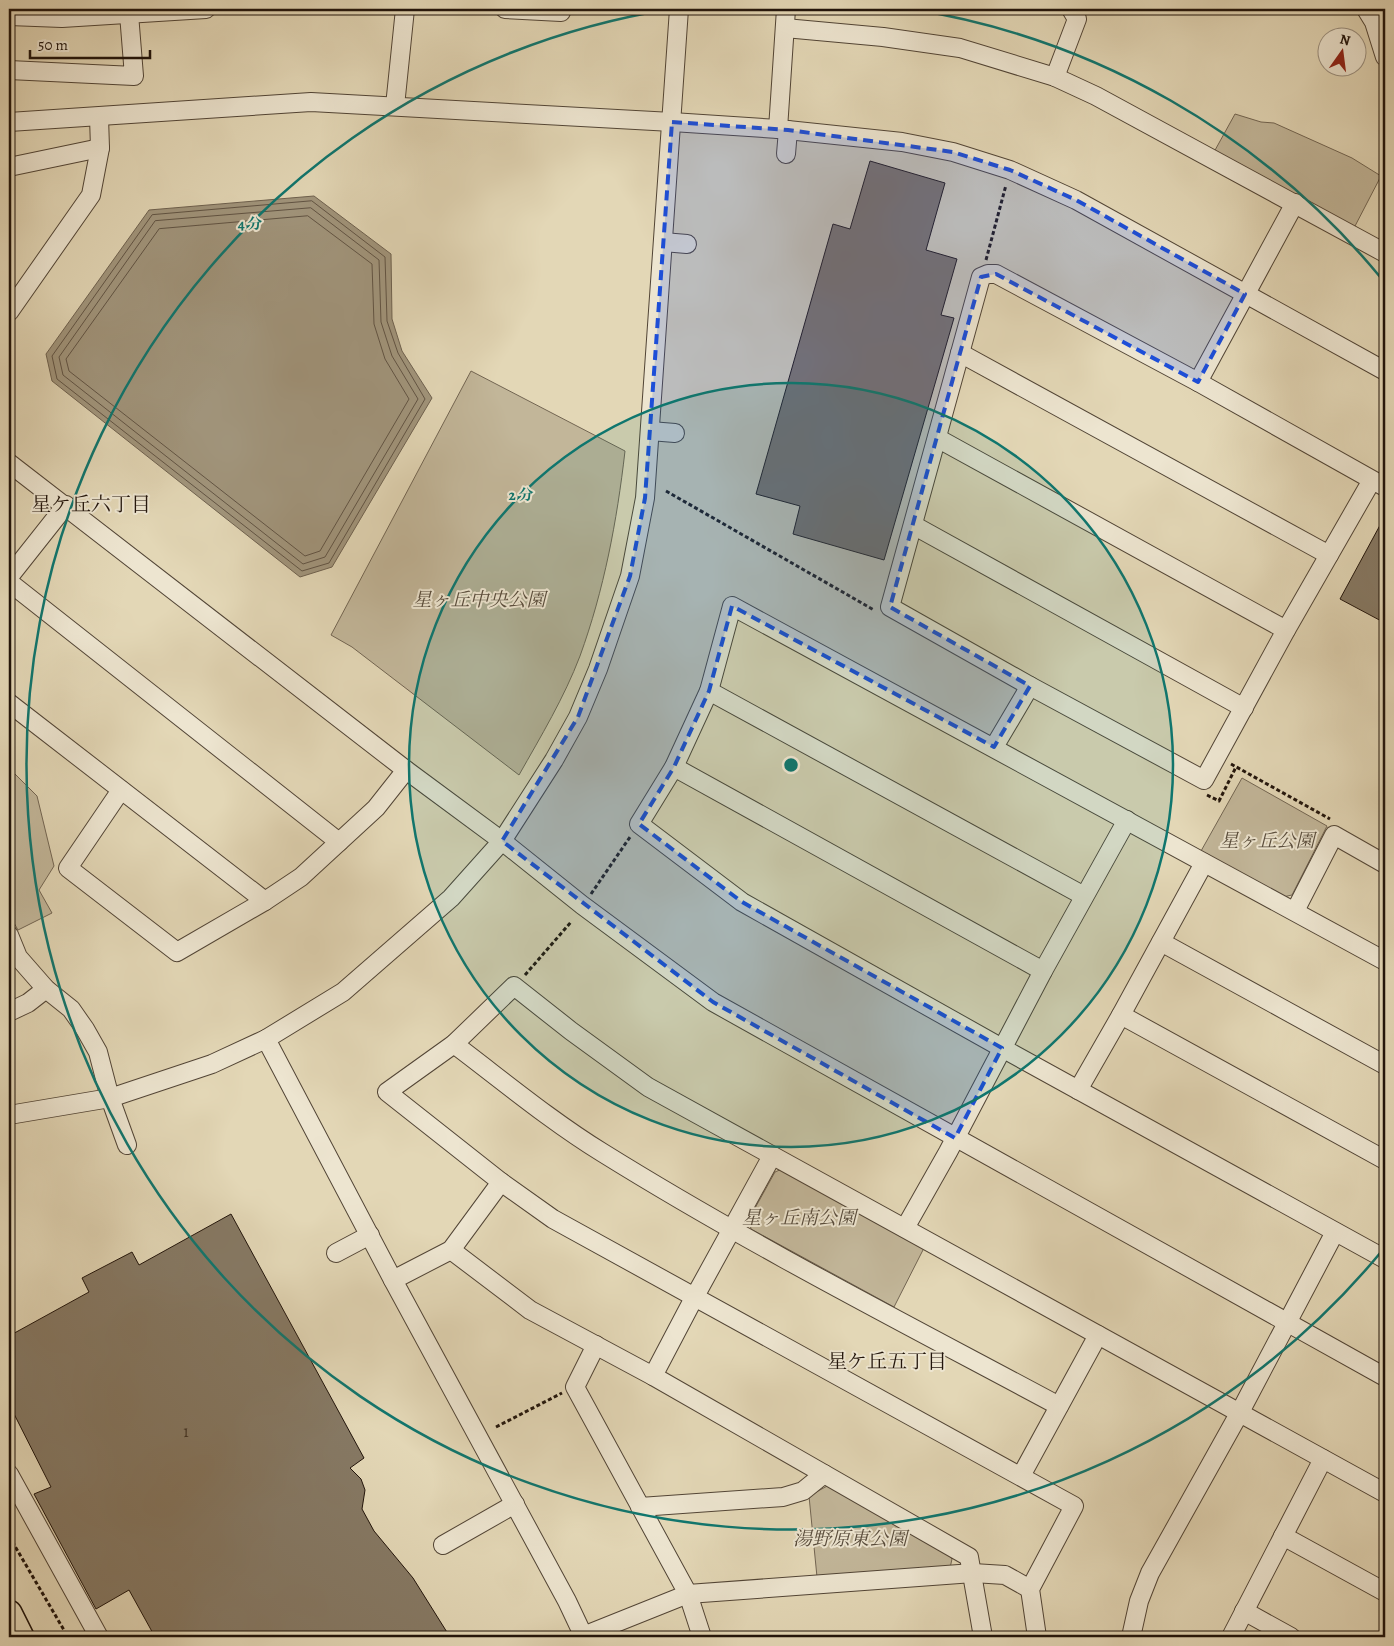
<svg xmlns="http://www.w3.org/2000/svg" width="1394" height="1646" font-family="Alegreya,'Noto Serif JP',serif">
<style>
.green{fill:#c2b699;stroke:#726552}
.water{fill:#a1957c;stroke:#6e614f}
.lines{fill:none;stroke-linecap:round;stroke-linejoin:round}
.shore{stroke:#615444;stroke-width:1}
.building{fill:#867964;stroke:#21140b}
.minor-casing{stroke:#524536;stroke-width:20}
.highway-casing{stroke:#21140b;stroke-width:28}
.path{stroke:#21140b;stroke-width:3;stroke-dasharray:4 2.5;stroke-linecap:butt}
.minor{stroke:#ede5d0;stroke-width:18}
.highway{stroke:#e3d7b6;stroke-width:25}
.marked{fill:#1d4ed8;fill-opacity:0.2;stroke:#1d4ed8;stroke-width:4;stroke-dasharray:10 6;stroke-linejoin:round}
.ring{fill:none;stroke:#0f766e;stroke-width:2.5}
.labels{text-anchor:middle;stroke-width:4;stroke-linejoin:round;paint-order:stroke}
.number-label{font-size:16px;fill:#3a2d21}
.park-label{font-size:19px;font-style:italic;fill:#594d3d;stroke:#ede5d0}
.neighbourhood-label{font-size:20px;fill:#21140b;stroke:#ede5d0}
.centre{fill:#0f766e;stroke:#ede5d0;stroke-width:2.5}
.ring-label{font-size:15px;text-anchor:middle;font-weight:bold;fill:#0f766e;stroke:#ede5d0;stroke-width:4;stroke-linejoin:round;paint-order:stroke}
</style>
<rect width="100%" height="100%" fill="#e3d7b6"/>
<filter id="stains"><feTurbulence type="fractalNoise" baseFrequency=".004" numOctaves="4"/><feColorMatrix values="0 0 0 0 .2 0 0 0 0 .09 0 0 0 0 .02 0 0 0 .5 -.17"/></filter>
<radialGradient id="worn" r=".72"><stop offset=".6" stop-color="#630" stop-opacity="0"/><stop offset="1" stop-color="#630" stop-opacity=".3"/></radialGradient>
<g class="green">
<path d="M1235 114 1261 122 1274 123 1352 158 1381 176 1354 228 1214 152Z"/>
<path d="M471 371 625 451C617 521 604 590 580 656 564 698 541 736 519 775L352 647 331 635Z"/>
<path d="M9 768 37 796 54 866 39 890 52 913 18 930 9 914Z"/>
<path d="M1242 778 1327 826 1292 895 1283 897 1201 851Z"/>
<path d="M782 1169 924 1248 894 1307 751 1229 749 1219 775 1172Z"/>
<path d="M829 1485 941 1548 952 1559 950 1568 817 1577 809 1496Z"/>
</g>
<path class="water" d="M314 196 391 254 392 319 402 351 432 398 332 567 300 577 52 381 46 354 149 210Z"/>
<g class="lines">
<g class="shore">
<path d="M312 201 385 257 387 321 398 353 425 399 329 563 302 571 57 379 52 356 152 215Z"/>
<path d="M311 208 379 260 381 322 392 356 418 399 325 557 303 564 63 375 59 357 155 221Z"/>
<path d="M308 216 372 264 374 324 385 359 409 399 320 551 305 556 69 371 66 359 159 229Z"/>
</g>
</g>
<g class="building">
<path d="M870 161 945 183 926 250 957 259 941 315 954 318 884 560 793 534 800 506 756 494 833 224 850 229Z"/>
<path d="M1385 516V623L1340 599Z"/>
<path d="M231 1214 364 1458 350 1468 361 1479 365 1490 362 1509 374 1531 413 1578 450 1637H155L129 1590 96 1609 34 1494 51 1487 9 1404V1336L89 1292 82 1278 132 1252 139 1265Z"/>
</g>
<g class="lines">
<g class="minor-casing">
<g id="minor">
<path d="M505 9 561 12 562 9"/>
<path d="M1366 9 1374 22 1385 57"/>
<path d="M9 16 62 18 206 9"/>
<path d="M785 28 883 37 960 48 1055 77 1096 96 1385 253"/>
<path d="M9 70 134 76 129 14"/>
<path d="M1055 77 1077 19 1071 9"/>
<path d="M395 106 405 9"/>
<path d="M9 122 311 102 672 122 778 129 902 142 953 152 1010 170 1076 200 1385 371"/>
<path d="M778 129 786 9"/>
<path d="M786 154 788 130"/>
<path d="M9 167 100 148"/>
<path d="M663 242 687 244"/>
<path d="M9 312 91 195 100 148 99 117"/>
<path d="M960 353 1329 555"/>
<path d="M1198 382 1295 203"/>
<path d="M650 431 675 433"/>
<path d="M937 438 1286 630"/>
<path d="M9 463 406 770 502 841 582 905 713 1002 1385 1377"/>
<path d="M1372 480 1286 630 1204 780 1030 686 890 607 981 277 988 274H996L1198 382 1385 487"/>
<path d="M913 525 1244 708"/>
<path d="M9 577 66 505"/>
<path d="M9 582 339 842"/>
<path d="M709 691 1084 896"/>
<path d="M9 703 265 901"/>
<path d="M994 747 1030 686"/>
<path d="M674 767 1043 971"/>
<path d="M121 790 68 868 177 952 265 901 301 877 376 808 406 770"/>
<path d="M1295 911 1334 835 1385 864"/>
<path d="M9 935 18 957 46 989 71 1009 85 1029 98 1052 110 1098 127 1145"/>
<path d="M1161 942 1385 1065"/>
<path d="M1385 961 732 606 709 691 674 767 639 824 742 902 1002 1048 1385 1259"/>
<path d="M9 1012 28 1003 46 989"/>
<path d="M1121 1015 1385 1160"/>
<path d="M266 1039 393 1280 567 1601 584 1637"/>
<path d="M454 1044C503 1081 551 1121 603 1153 751 1245 906 1324 1059 1406"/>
<path d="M1078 1090 1121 1015 1204 863"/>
<path d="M9 1115 110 1098 212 1064 266 1039 343 992 451 898 502 841 554 760 578 717 598 669 630 576 645 498 679 9"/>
<path d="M905 1228 948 1152 1043 971 1127 820"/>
<path d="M451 1250 530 1310 653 1376 969 1557 983 1637"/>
<path d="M336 1253 370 1235"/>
<path d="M393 1280 451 1250 501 1182"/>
<path d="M596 1345 575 1387 688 1594 702 1637"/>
<path d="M653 1376 694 1298 772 1156"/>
<path d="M9 1474 99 1637"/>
<path d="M1021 1476 1098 1335"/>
<path d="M640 1507 783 1497 803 1491 824 1474"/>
<path d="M1283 1536 1385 1592"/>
<path d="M443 1545 515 1504"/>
<path d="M1244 1611 1291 1637"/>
<path d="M583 1636 688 1594 973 1573 1005 1575 1030 1589"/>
<path d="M1037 1637 1030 1589 1074 1506 553 1219 501 1182 387 1092 454 1044 514 986 571 1031 648 1087 1385 1493"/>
<path d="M1131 1637 1139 1601 1150 1573 1240 1412 1335 1232"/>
<path d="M1231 1637 1323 1459"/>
</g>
</g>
<g class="highway-casing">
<path id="highway" d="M9 1613 21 1637"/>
</g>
<g class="path">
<path d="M986 260 1006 185"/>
<path d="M666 491 874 610"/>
<path d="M1231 764 1330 819"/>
<path d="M1207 795 1219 801 1236 767"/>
<path d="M591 894 630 837"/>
<path d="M525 975 571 922"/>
<path d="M496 1427 562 1393"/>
<path d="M9 1536 68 1637"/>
</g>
<use href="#minor" class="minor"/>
<use href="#highway" class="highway"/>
</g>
<path class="marked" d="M672 122 788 130 953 152 1010 170 1076 200 1245 294 1198 382 996 274 981 277 890 607 1030 686 994 747 732 606 709 691 674 767 639 824 742 902 1002 1048 955 1138 713 1002 502 841 578 717 630 576 645 498Z"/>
<circle cx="791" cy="765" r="382" fill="#0f766e" fill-opacity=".12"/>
<g class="ring">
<circle cx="791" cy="765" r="382"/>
<path d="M1381 1252A765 765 0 1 1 671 9M911 9A765 765 0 0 1 1381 278"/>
</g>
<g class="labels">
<g class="number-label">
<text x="186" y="1437">1</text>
</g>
<g class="park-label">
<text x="479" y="606">星ヶ丘中央公園</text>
<text x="1267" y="847">星ヶ丘公園</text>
<text x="799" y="1224">星ヶ丘南公園</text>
<text x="850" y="1545">湯野原東公園</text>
</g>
<g class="neighbourhood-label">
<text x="91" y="511">星ケ丘六丁目</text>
<text x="887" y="1368">星ケ丘五丁目</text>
</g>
</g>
<circle cx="791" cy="765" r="8" class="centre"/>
<g class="ring-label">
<text x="250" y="229">4 分</text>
<text x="521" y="500">2 分</text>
</g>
<rect width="1394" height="1646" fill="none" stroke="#e3d7b6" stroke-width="30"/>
<rect x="10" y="10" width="1374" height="1626" fill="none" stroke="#21140b" stroke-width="2.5"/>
<rect x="15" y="15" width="1364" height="1616" fill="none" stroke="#21140b"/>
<g transform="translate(1342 52) rotate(14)"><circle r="24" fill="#ede5d0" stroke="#9b9181"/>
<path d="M0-4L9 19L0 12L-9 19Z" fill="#8f2418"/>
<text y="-8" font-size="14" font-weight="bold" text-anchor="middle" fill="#21140b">N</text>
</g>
<path d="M30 50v8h120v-8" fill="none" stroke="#21140b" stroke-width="2.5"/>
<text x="38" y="50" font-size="15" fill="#21140b" stroke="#ede5d0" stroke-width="4" paint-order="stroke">50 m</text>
<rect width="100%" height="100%" filter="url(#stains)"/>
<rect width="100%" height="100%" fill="url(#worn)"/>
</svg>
